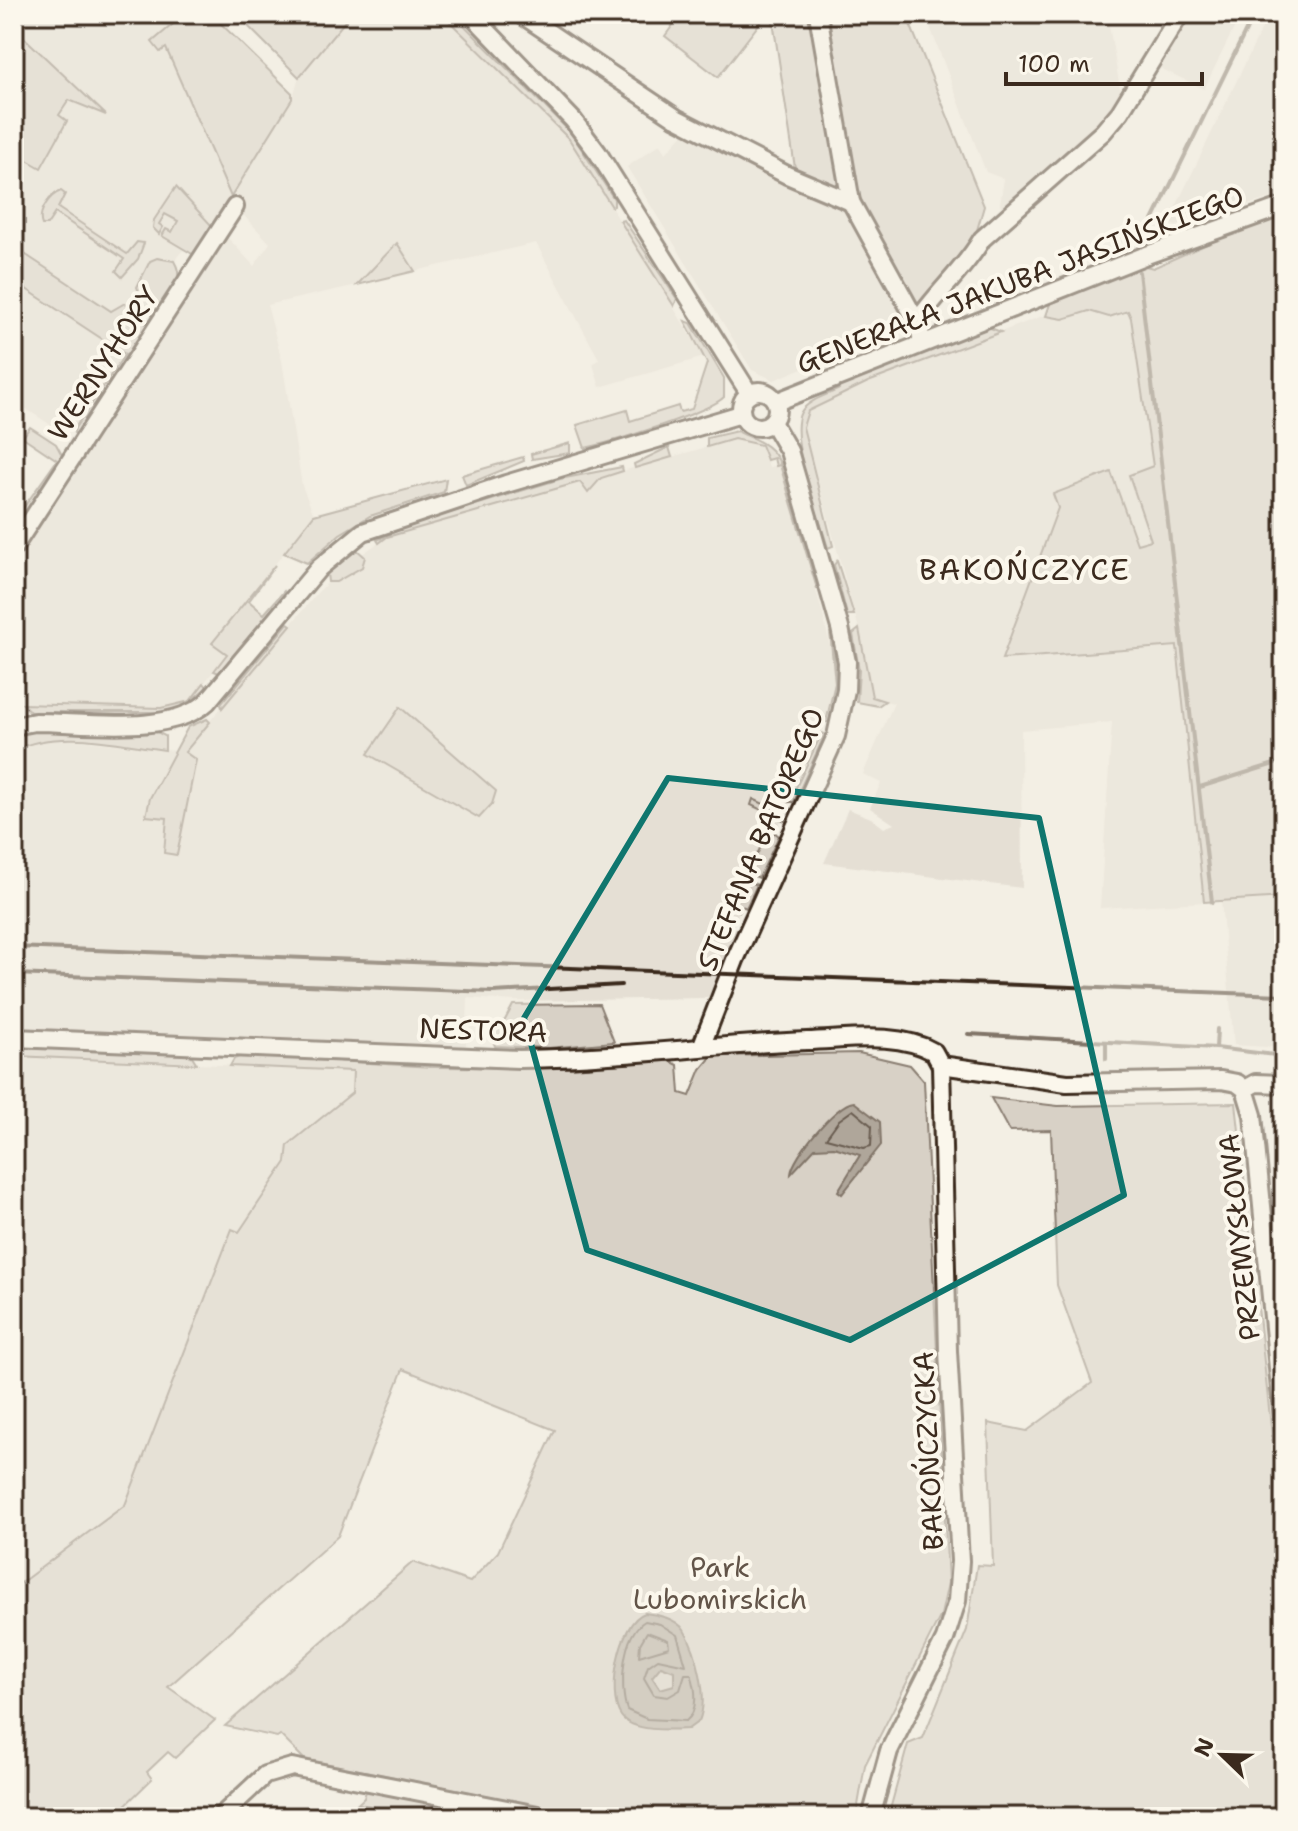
<svg xmlns="http://www.w3.org/2000/svg" width="1298" height="1831" font-family="'Shantell Sans',sans-serif">
<style>
.built{fill:#e5dfd4;fill-rule:evenodd}
.green{fill:#d8d1c6;stroke:#8a7e72;stroke-width:2}
.water{fill:#afa69a;stroke:#817468;stroke-width:2;fill-rule:evenodd}
.lines{fill:none;stroke-linecap:round;stroke-linejoin:round}
.shore{stroke:#695c50;stroke-width:2}
.stream{stroke:#817468;stroke-width:4}
.minor-casing{stroke:#3b2a1e;stroke-width:22}
.minor{stroke:#fbf7ec;stroke-width:16}
.rail{stroke:#3b2a1e;stroke-width:4}
.marked{fill:none;stroke:#0f766e;stroke-width:6;stroke-linejoin:round}
.labels{text-anchor:middle;stroke-width:8;stroke-linejoin:round;paint-order:stroke}
.street-label{font-size:28px;fill:#3b2a1e;stroke:#fbf7ec}
.park-label{font-size:28px;fill:#625448;stroke:#fbf7ec}
.neighbourhood-label{font-size:30px;letter-spacing:2px;fill:#3b2a1e;stroke:#fbf7ec}
</style>
<rect width="100%" height="100%" fill="#f3efe4"/>
<filter id="ink" filterUnits="userSpaceOnUse"><feTurbulence type="fractalNoise" baseFrequency=".0125" numOctaves="2"/><feDisplacementMap in="SourceGraphic" scale="16" xChannelSelector="R" yChannelSelector="G"/><feConvolveMatrix kernelMatrix="1 2 1 2 8 2 1 2 1" color-interpolation-filters="sRGB"/></filter>
<g filter="url(#ink)">
<g class="built">
<path d="M14 14H196L292 100 299 77 351 14H442L569 139 704 357 600 387 593 364 599 359 536 243 415 271 396 243 357 285 267 305 282 361 302 486 314 515 213 642 227 654 190 701 161 708 23 704 14 708V564L228 238 254 266 270 243 229 200 196 246 182 251 177 257 158 304 150 303 144 313 147 320 77 428 57 429 14 401Z"/>
<path d="M925 14H1107L1122 100 1107 118 1004 211 1000 204 1004 179 986 172Z"/>
<path d="M1191 14H1241L1204 89 1160 68Z"/>
<path d="M1269 14H1284V194L1176 226 1168 223Z"/>
<path d="M688 129 851 211 909 324 774 380 752 370 627 167 660 144 666 153Z"/>
<path d="M1138 280 1204 902 1100 908 1112 722 1021 730 1022 888 824 863 848 809 871 818 884 828 894 824 870 808 881 783 863 774 894 703 872 698 859 629 803 427 808 411 868 382Z"/>
<path d="M735 439 762 445 769 467 780 465 823 615 834 665 835 683 821 734 732 927 737 929 708 998 515 1001 468 998 466 1047 14 1031V750L33 741 57 738 184 752 319 591 349 563 387 537 580 482 587 493 601 477ZM392 716 466 811 368 754Z"/>
<path d="M1284 897V1048L1234 1045 1221 901Z"/>
<path d="M14 1056 353 1071 352 1093 288 1145 286 1162 239 1233 232 1230 125 1505 14 1588Z"/>
<path d="M358 1803 428 1817H355Z"/>
</g>
<g class="green">
<path d="M185 14H211L292 93V99L231 197 166 48 160 52 152 42Z"/>
<path d="M236 14H351L299 77Z"/>
<path d="M442 14H453L571 133 614 199V206L612 207 569 139Z"/>
<path d="M681 14H762L763 19 718 77 665 36Z"/>
<path d="M772 14H813L841 187C825 187 805 181 795 168Z"/>
<path d="M825 14H906L984 206 975 237 919 310 857 201Z"/>
<path d="M14 28 106 115 69 100 59 115 67 121 41 168 27 160 14 179V109L21 88 14 85Z"/>
<path d="M176 187 212 226 194 255 162 236 166 229 172 232 178 221 165 214 159 224 163 227 159 234 153 228 154 220Z"/>
<path d="M61 191 65 194 58 208 127 254 137 242 144 243 138 259 122 277 116 271 124 259 55 213 47 225H42C37 213 49 195 61 191Z"/>
<path d="M1284 215V630L1276 634 1284 658V897L1204 902 1177 646 1002 659 1058 508 1053 494 1111 472 1137 544 1151 540 1129 475 1153 466 1131 318 1128 311 1109 317 1089 311 1063 319 1046 316 1050 304 1142 265 1153 268 1234 232Z"/>
<path d="M624 220 677 299 674 306 620 221Z"/>
<path d="M397 243 415 271 357 285Z"/>
<path d="M14 247 111 311 125 303C140 308 146 314 149 329L79 434 74 433 75 428 125 354 14 281Z"/>
<path d="M157 258 174 261C185 279 173 290 163 305L158 306 140 294 137 287 150 261Z"/>
<path d="M685 321 691 323 724 378V397C710 412 610 443 585 448L577 425 627 410 630 421 678 406 680 412 692 409 707 363Z"/>
<path d="M988 327 1001 332 868 382 808 411 803 427 833 546 828 548C820 519 787 437 801 412 808 400 828 395 839 389L838 385Z"/>
<path d="M30 427 56 444 63 457 14 534V521L57 460 23 437Z"/>
<path d="M737 431C757 441 771 443 781 465L817 589 780 465 776 466 774 458 767 460 761 445 734 439 707 447V438Z"/>
<path d="M570 443V453L532 459 531 454Z"/>
<path d="M669 447 672 457 635 468 634 464Z"/>
<path d="M523 457 524 461 466 485 462 475Z"/>
<path d="M622 467 623 471 601 478 588 493 580 482 387 537 379 543 377 540 407 526 560 479Z"/>
<path d="M446 479 444 492 370 516 340 534 307 563 284 553 314 515Z"/>
<path d="M355 548 365 557 362 567 336 582H328L327 573Z"/>
<path d="M837 561 854 615H847L834 565Z"/>
<path d="M275 565 249 601 264 614 284 591 285 593 219 673 214 671 227 654 212 643Z"/>
<path d="M288 623 291 625 222 708 221 704Z"/>
<path d="M859 629 872 697 885 701 878 706 857 702 859 670 853 634Z"/>
<path d="M830 632C838 664 837 691 829 722H826L835 683Z"/>
<path d="M204 683 207 687 184 707 164 712H30L23 704 161 708 190 701Z"/>
<path d="M400 707 496 791 492 804 479 818 368 754Z"/>
<path d="M207 719 210 722 185 752 196 760 177 855 164 853 167 818 146 816 150 798 188 727Z"/>
<path d="M61 729 157 732 165 736V750C117 744 60 728 14 750V734Z"/>
<path d="M822 733 825 734 794 802H789Z"/>
<path d="M753 799 783 813 785 821 751 805Z"/>
<path d="M774 832 779 836 759 878 748 873 766 836 772 837Z"/>
<path d="M739 876 757 885 746 908 742 906 739 911 727 903Z"/>
<path d="M599 1004 614 1042 549 1048 495 1046 490 1032 505 1020 513 1005Z"/>
<path d="M14 1045 190 1053 197 1064 15 1056Z"/>
<path d="M859 1053 910 1065 924 1081 948 1583 941 1615 865 1765 856 1817H595L304 1759 280 1735 277 1737 225 1726 413 1562 470 1582 498 1552 555 1430 403 1369 338 1536 168 1687 215 1720 175 1758 168 1752 147 1772 152 1779 113 1817H14V1588L125 1505 232 1229 239 1232 286 1162 288 1145 352 1093 353 1071 230 1066 234 1059 244 1055 431 1067 573 1068 668 1060 678 1065 680 1093 690 1096 701 1069 712 1056Z"/>
<path d="M991 1098 1058 1106 1236 1103 1284 1547V1817H888L908 1744 923 1738 967 1630 977 1565 993 1566 988 1423 1027 1431 1092 1383 1057 1285 1051 1130 1009 1131Z"/>
<path d="M366 1791 453 1808 459 1817H428L359 1804 355 1817H344L364 1798Z"/>
</g>
<g class="water">
<path d="M854 1102 880 1122 881 1145 842 1194 838 1191 860 1155 834 1147 815 1148 791 1174C792 1158 836 1103 854 1102Z"/>
<path d="M645 1613C657 1614 677 1619 684 1630 697 1651 709 1698 699 1721L688 1729C670 1730 632 1732 621 1716 606 1695 619 1621 645 1613ZM661 1666 674 1671V1685L660 1689 652 1677Z"/>
</g>
<g class="lines">
<g class="shore">
<path d="M853 1110 872 1126 871 1146 864 1148 826 1138 839 1120Z"/>
<path d="M645 1621 660 1624 677 1635 686 1665 658 1659 648 1666 644 1678 654 1695 668 1697 680 1690 685 1674H691C696 1688 699 1711 686 1721L647 1719 627 1710C619 1687 622 1634 645 1621Z"/>
<path d="M647 1632 668 1640 669 1647 639 1656 640 1644Z"/>
</g>
<g class="stream">
<path d="M1143 241 1254 14"/>
<path d="M1139 272 1212 902"/>
<path d="M1200 787 1284 761"/>
<path d="M1217 1029 1216 1048 1284 1056"/>
<path d="M968 1034 1216 1048"/>
<path d="M1106 1059V1043"/>
</g>
<g class="minor-casing">
<g id="minor">
<path d="M471 14 573 120 598 153 749 393"/>
<path d="M521 14 676 118 787 175 851 202"/>
<path d="M818 14 851 202 917 322"/>
<path d="M923 343 917 322C936 293 964 270 982 239L1103 132 1120 112 1180 14"/>
<circle cx="759" cy="409" r="18"/>
<path d="M776 402 1144 256 1284 206"/>
<path d="M14 547 235 207"/>
<path d="M14 726 35 722C83 722 170 736 207 702L319 568 363 532 506 484 741 414"/>
<path d="M14 1038 519 1059C615 1058 711 1045 807 1041 848 1040 897 1031 934 1052L941 1065 948 1351 960 1561 957 1601 945 1639 889 1751 871 1817"/>
<path d="M702 1045 735 960 836 736 846 690 847 662 840 628 789 451 772 422"/>
<path d="M941 1065 1067 1083 1221 1080 1237 1083 1245 1089 1256 1083 1284 1084"/>
<path d="M1245 1089 1253 1115 1284 1429"/>
<path d="M220 1817 265 1775 292 1767 548 1817"/>
</g>
</g>
<use href="#minor" class="minor"/>
<g class="rail">
<path d="M14 947 1284 995"/>
<path d="M14 974 493 992 621 985"/>
</g>
</g>
</g>
<path d="M0 0H1298V1831H0ZM668 778 1039 818 1124 1195 850 1340 587 1250 524 1018Z" fill="#f3efe4" fill-opacity=".55" fill-rule="evenodd"/>
<path class="marked" d="M668 778 1039 818 1124 1195 850 1340 587 1250 524 1018Z"/>
<g class="labels">
<g class="street-label">
<text transform="translate(1020 279) rotate(-21)" y="10">GENERAŁA JAKUBA JASIŃSKIEGO</text>
<text transform="translate(103 363) rotate(-57)" y="10">WERNYHORY</text>
<text transform="translate(760 839) rotate(-67)" y="10">STEFANA BATOREGO</text>
<text transform="translate(483 1030) rotate(2)" y="10">NESTORA</text>
<text transform="translate(1239 1237) rotate(-96)" y="10">PRZEMYSŁOWA</text>
<text transform="translate(928 1451) rotate(-93)" y="10">BAKOŃCZYCKA</text>
</g>
<g class="park-label">
<text x="720" y="1577">Park<tspan x="720" dy="32">Lubomirskich</tspan></text>
</g>
<g class="neighbourhood-label">
<text x="1025" y="580">BAKOŃCZYCE</text>
</g>
</g>
<rect width="1298" height="1831" fill="none" stroke="#fbf7ec" stroke-width="48"/>
<rect x="24" y="24" width="1250" height="1783" fill="none" stroke="#3b2a1e" stroke-width="3" filter="url(#ink)"/>
<g transform="translate(1222 1755) rotate(293)" stroke="#fbf7ec" stroke-width="6" paint-order="stroke">
<path d="M0-6L14 30L0 20L-14 30Z" fill="#3b2a1e"/>
<text y="-12" font-size="22" font-weight="bold" text-anchor="middle" fill="#3b2a1e">N</text>
</g>
<path d="M1006 72v12h196v-12" fill="none" stroke="#3b2a1e" stroke-width="4"/>
<text x="1018" y="72" font-size="24" fill="#3b2a1e" stroke="#fbf7ec" stroke-width="6" paint-order="stroke">100 m</text>
</svg>
